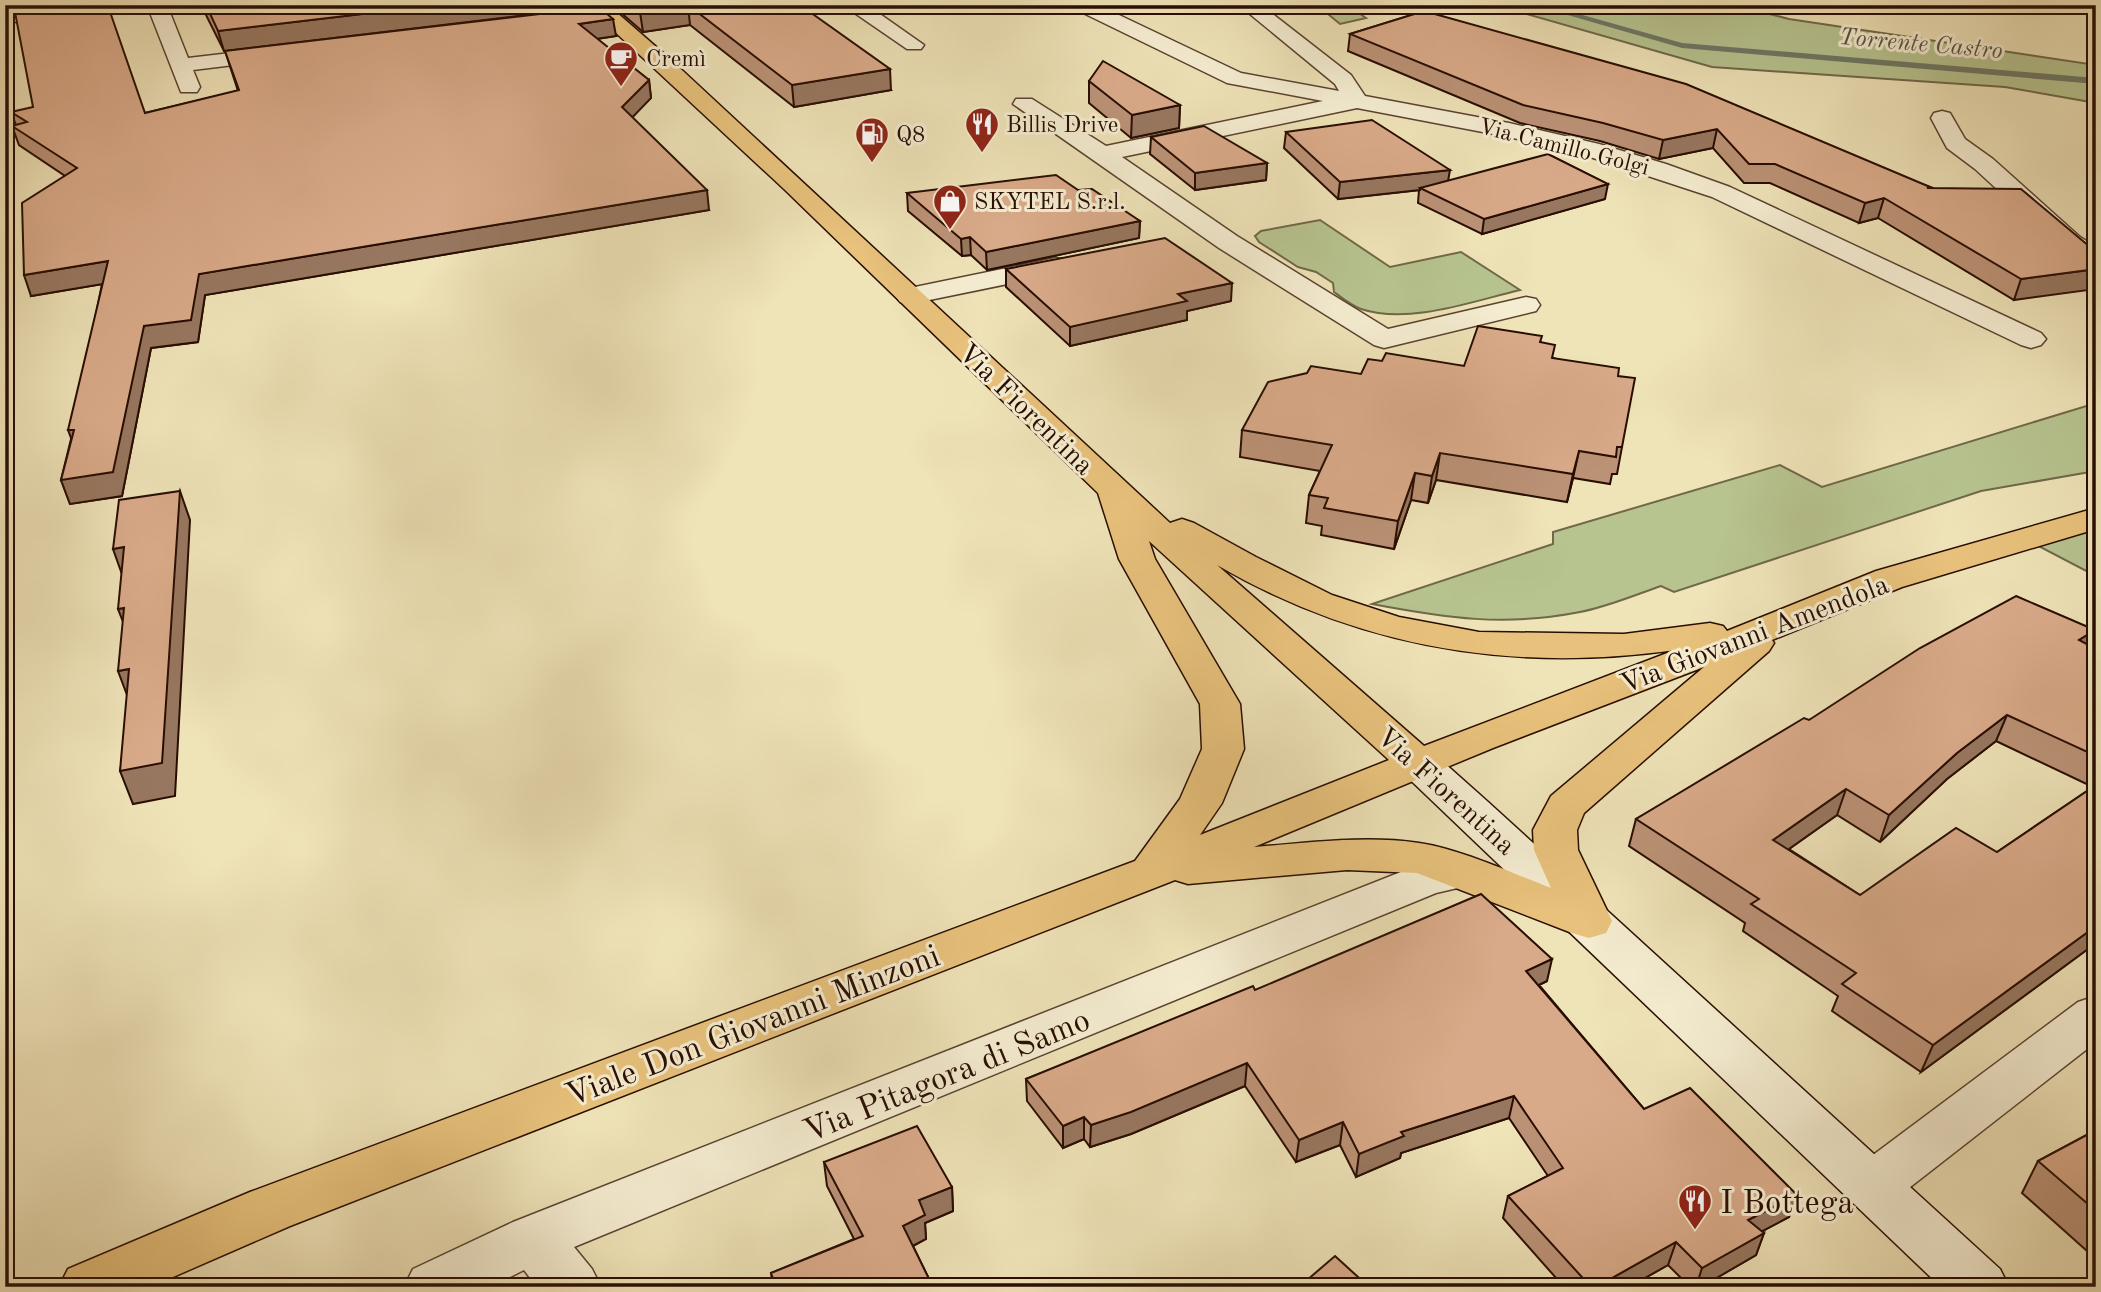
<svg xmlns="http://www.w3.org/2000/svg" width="2101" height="1292" font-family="'Old Standard TT',serif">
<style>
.green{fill:#b7c490;stroke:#706849;stroke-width:2}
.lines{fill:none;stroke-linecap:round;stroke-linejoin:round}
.stream{fill:#6d7866;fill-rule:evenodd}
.street-casing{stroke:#5a4230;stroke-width:3}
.secondary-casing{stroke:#280d02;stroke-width:3}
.primary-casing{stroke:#280d02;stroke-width:3}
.street{fill:#f5edd1;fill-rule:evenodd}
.secondary{fill:#f5edd1;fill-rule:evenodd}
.primary{fill:#e8c27c;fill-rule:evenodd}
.wall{fill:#bb9276;stroke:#280d02;stroke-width:2;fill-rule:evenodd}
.shaded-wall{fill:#987760;stroke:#280d02;stroke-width:2}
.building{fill:#d9aa89;stroke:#280d02;stroke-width:2}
.labels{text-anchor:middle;stroke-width:6;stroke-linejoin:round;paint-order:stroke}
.far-poi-label{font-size:23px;fill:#280d02;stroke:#f5edd1;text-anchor:start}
.far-street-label{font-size:23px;fill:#280d02;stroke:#f5edd1}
.far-water-label{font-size:24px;font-style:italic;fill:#565445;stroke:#f5edd1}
.street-label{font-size:28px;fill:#280d02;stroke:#f5edd1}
.near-street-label{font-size:33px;fill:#280d02;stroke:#f5edd1}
.near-poi-label{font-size:33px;fill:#280d02;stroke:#f5edd1;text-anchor:start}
</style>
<rect width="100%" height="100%" fill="#efe3b8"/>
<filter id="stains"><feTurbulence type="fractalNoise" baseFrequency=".00286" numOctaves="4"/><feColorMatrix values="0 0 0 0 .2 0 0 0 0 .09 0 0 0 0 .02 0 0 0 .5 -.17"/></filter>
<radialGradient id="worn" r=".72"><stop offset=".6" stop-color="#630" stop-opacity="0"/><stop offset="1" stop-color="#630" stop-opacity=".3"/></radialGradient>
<g class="green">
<path d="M1317 5H1385L1353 9 1366 18 1340 24Z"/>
<path d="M1495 5H1735L1789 19 2096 65V103L2005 87 1712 67Z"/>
<path d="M1320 220 1390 267 1461 252 1520 290C1473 301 1409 325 1361 309 1352 306 1342 298 1334 292L1333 283 1316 272 1298 267 1259 242 1255 236 1261 231Z"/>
<path d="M2096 403V471L1981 491 1674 592 1661 586C1635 595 1607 607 1580 612 1504 627 1446 618 1372 604L1553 544V532L1780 465 1822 487Z"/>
<path d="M2096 518V576L2025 539Z"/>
</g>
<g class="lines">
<path class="stream" d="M1533 5H1547L1682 43 2096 78V84L1682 48Z"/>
<g class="street-casing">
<g id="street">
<path d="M147 5H167L188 58 281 47 288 49 291 53 288 57 281 59 193 70 200 87 197 92H181Z"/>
<path d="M843 5H867L924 45 921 49H907Z"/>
<path d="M1072 5H1098L1241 73 1339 91 1335 84 1239 5H1261L1351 75 1365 96 1509 123 1599 144 1666 164 1730 187 2041 333 2046 339 2041 345 2031 348 2021 345 1712 197 1584 155 1509 137 1357 108 1122 157 1237 236 1388 329 1526 297 1536 299 1540 305 1536 311 1384 348 1374 345 1219 248 1013 104 1016 99H1032L1106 146 1323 101 1227 83 1075 9Z"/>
<path d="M1942 111 1950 113 1965 139 1993 159 2080 237 2096 247V267L2086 265 2062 249 1975 169 1947 148 1931 118 1934 113Z"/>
<path d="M1056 258 1066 260 1070 266 1066 272 910 304 900 302 896 296 900 290 910 288Z"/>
<path d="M1463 856 1479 861 1486 872 1479 883 1436 893 574 1247 592 1269 601 1287H537L524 1270 490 1287H404L413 1269 513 1222 1411 868Z"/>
<path d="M2096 996V1042L1891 1202 1872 1209 1853 1202 1845 1186 1853 1170 2078 1002Z"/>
</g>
</g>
<g class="secondary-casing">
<g id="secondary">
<path d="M55 5H118L108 11 5 23V11Z"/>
<path d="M1418 750 1433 753 1487 801 2000 1269 2009 1287H1941L1403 773 1397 763 1403 753Z"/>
</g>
</g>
<g class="primary-casing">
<path id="primary" d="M586 5H608L670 59 1170 523 1182 519 1194 523 1256 557 1332 595 1399 617 1479 632 1624 634 1710 623 1723 626 1727 631 1876 571 2096 508V529L1902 587 1772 640 1774 643 1769 651 1584 813 1577 830 1578 850 1612 921 1606 933 1589 938 1572 933 1417 873 1347 870 1188 884 1175 880 290 1226 150 1287H59L68 1269 250 1192 1135 861 1180 799 1202 749 1200 704 1119 559 1098 493 784 189ZM1149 541 1389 760 1200 835 1222 803 1244 749 1240 704 1155 559ZM1217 565C1360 648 1512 673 1675 650L1424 746ZM1704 667 1551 796 1533 830 1534 850 1551 888C1512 873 1460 849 1419 843 1365 835 1308 843 1254 847L1493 748Z"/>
</g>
<use href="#street" class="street"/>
<use href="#secondary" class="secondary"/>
<use href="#primary" class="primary"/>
</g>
<g class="wall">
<path d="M201 5H585V8L616 36 597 39 649 80 651 98 632 117 709 210 205 295 198 342 151 348 122 496 70 504 61 480 71 439 102 284 31 296 65 176 19 145 12 126 16 125 11 112 145 113 238 91 225 51H224Z"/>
<path d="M612 5H800L891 90 794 107 690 25 643 32Z"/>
<path d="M1424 11 1930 187 2096 252 2014 300 1878 218 1859 223 1770 183H1744L1713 148 1659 159 1600 141 1520 123 1348 51 1350 34Z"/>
<path d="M1089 81 1180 105 1179 128 1131 138 1089 103Z"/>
<path d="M1286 132 1448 181 1605 199 1482 234 1418 203 1419 190 1338 199 1284 148Z"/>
<path d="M1151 137 1267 163 1266 180 1195 190 1150 154Z"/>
<path d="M1078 190 1140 221 1139 238 987 270 971 255 962 256 908 211 907 193Z"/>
<path d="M1006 269 1231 301 1187 311V320L1070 346 1006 287Z"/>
<path d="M1541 342 1553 358 1618 376 1622 447 1617 474H1612L1610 484 1573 478 1567 502 1436 480 1428 503 1411 500 1394 549 1321 535 1322 526 1306 523 1309 495 1320 471 1240 457 1242 430 1361 374 1382 361 1464 366Z"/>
<path d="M2095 630 2089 645 2096 649V943L1921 1072 1832 1011 1838 996 1743 931 1745 923 1629 846 1636 819 1809 720ZM1996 741 2093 787 1997 852 1860 895 1789 849 1837 815 1880 842 1947 779Z"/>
<path d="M1547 981 1539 985 1644 1109 1797 1195 1789 1217 1762 1231 1764 1233 1756 1255 1701 1287H1690L1668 1265 1629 1287H1564L1503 1218 1508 1196 1548 1176 1509 1118 1401 1153 1400 1158 1356 1177 1340 1145 1296 1162 1245 1086 1131 1134 1090 1147 1084 1139 1063 1148 1027 1101 1026 1079 1255 990Z"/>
<path d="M2096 1130V1259L2022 1193 2038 1161Z"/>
<path d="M824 1162 952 1187 953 1211 925 1223 926 1239 913 1246 933 1287H773L771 1273 854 1239 827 1186Z"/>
</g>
<g class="shaded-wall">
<path d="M438 5H585V8L224 51 218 31Z"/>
<path d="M688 5 690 25 643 32 640 12Z"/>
<path d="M613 19 616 36 582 41 579 24Z"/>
<path d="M890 69 891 90 794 107 792 85Z"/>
<path d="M649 80 651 98 625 125 622 107Z"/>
<path d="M1180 105 1179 128 1131 138 1132 115Z"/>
<path d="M1717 129 1713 148 1659 159 1663 140Z"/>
<path d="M1267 163 1266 180 1195 190V173Z"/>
<path d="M1450 170 1447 187 1420 188V190L1338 199 1340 182Z"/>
<path d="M1608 184 1605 199 1482 234 1484 219Z"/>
<path d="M707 190 709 210 205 295 198 342 151 348 122 496 70 504 61 480 144 326 199 274Z"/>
<path d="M1884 198 1878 218 1859 223 1865 203Z"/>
<path d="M1140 221 1139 238 987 270 986 252Z"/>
<path d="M970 237 971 255 962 256 961 239Z"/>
<path d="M108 261 115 282 31 296 24 275Z"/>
<path d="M2096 269V289L2014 300 2021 279Z"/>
<path d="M1232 283 1231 301 1187 311V320L1070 346V327L1178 294Z"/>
<path d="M68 430H74L77 454Z"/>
<path d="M1579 451 1573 478 1567 502 1573 474Z"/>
<path d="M1440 453 1436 480 1428 503 1432 476Z"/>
<path d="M1415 473 1411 500 1394 549 1398 521Z"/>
<path d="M180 491 190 520 175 796 133 804 120 771Z"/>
<path d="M124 547V580L113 549Z"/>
<path d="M124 608 130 640 118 609Z"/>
<path d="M2095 630 2084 655 2079 640Z"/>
<path d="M129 669 130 703 118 671Z"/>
<path d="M2007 715 1996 741 1947 779 1880 842 1889 815 1957 753Z"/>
<path d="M1846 789 1837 815 1765 866 1773 840Z"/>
<path d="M2096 926V943L1921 1072 1933 1045Z"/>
<path d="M1552 959 1547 981 1522 993 1526 971Z"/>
<path d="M1247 1063 1245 1086 1131 1134 1090 1147 1091 1125Z"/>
<path d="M1514 1096 1509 1118 1401 1153 1400 1158 1356 1177 1359 1154 1401 1132Z"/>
<path d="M1084 1117V1139L1063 1148V1126Z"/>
<path d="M1343 1122 1340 1145 1296 1162 1299 1140Z"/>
<path d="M952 1187 953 1211 925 1223 926 1239 905 1250 903 1226 919 1200Z"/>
<path d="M1797 1195 1789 1217 1740 1243 1748 1220Z"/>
<path d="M1764 1233 1756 1255 1701 1287H1696L1702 1268Z"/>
<path d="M1676 1242 1668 1265 1629 1287H1596Z"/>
</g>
<g class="building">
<path d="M33 5H66L72 10 108 6 145 113 239 90 225 51 599 7 613 19 579 24 649 80 622 107 707 190 199 274 191 320 144 326 113 472 61 480 74 430H68L108 261 24 275 22 203 77 168 12 126 27 122 11 112 33 107 14 7Z"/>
<path d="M206 5H438L218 31Z"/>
<path d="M632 5H800L890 69 792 85 688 5 640 12Z"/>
<path d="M1424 11 1686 84 1930 187 1927 188 2021 189 2096 252V269L2021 279 1884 198 1865 203 1775 164H1749L1717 129 1663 140 1603 123 1523 105 1350 34Z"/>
<path d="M1103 61 1180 105 1132 115 1089 81Z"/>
<path d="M1372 120 1450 170 1340 182 1286 132Z"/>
<path d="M1204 126 1267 163 1195 173 1151 137Z"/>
<path d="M1548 154 1608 184 1484 219 1420 188Z"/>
<path d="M1056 175 1078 190 1092 189 1140 221 986 252 970 237 961 239 907 193Z"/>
<path d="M1165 238 1232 283 1178 294 1187 301 1070 327 1006 269Z"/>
<path d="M1478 326 1542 336 1540 342 1555 345 1552 358 1619 368 1618 376 1635 378 1622 447H1617L1616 457 1579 451 1573 474 1440 453 1432 476 1415 473 1398 521 1324 508 1328 498 1309 495 1332 445 1242 430 1268 382 1307 373 1311 366 1361 374 1368 359 1382 361 1386 353 1464 366Z"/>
<path d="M180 491 162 763 120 771 129 669 118 671 124 608 118 609 124 547 113 549 119 500Z"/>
<path d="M2016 596 2095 630 2079 640 2096 649V756L2007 715 1957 753 1889 815 1846 789 1773 840 1860 895 1956 828 1997 852 2096 785V926L1933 1045 1842 984 1856 973 1751 904 1759 899 1636 819 1804 718 1809 720 1920 648Z"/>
<path d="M1481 894 1552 959 1526 971 1644 1109 1690 1088 1797 1195 1748 1220 1764 1233 1702 1268 1676 1242 1596 1287H1591L1508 1196 1563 1168 1514 1096 1401 1132 1404 1136 1359 1154 1343 1122 1299 1140 1247 1063 1131 1112 1091 1125 1084 1117 1063 1126 1026 1079 1253 986 1255 990Z"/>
<path d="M917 1126 952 1187 919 1200 925 1215 903 1226 933 1287H776L771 1273 863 1236 824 1162Z"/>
<path d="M2096 1130V1211L2038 1161Z"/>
<path d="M1335 1256 1369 1287H1299Z"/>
<path d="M1273 1279 1280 1287H1264Z"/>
</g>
<defs>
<g id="cafe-pin" transform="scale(1.75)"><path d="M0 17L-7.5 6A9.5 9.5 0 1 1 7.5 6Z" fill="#8f2418" stroke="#f5edd1"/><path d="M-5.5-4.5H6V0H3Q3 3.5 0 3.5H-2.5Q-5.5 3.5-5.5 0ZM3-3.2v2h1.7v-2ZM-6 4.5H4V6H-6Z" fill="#fff"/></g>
<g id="restaurant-pin" transform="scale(1.75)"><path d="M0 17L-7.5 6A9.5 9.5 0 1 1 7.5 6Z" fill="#8f2418" stroke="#f5edd1"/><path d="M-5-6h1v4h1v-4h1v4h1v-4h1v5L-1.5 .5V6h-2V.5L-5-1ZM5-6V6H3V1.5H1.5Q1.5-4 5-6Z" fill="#fff"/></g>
<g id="fuel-pin" transform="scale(1.75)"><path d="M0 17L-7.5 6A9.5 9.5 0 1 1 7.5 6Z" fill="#8f2418" stroke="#f5edd1"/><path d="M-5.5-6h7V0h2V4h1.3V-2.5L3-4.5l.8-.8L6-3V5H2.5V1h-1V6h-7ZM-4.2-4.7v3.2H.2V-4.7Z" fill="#fff"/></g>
<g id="shop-pin" transform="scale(1.75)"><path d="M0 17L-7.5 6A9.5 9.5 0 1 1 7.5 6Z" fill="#8f2418" stroke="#f5edd1"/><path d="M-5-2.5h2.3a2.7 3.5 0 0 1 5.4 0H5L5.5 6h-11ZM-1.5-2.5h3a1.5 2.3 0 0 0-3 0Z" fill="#fff"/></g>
</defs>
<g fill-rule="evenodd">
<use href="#cafe-pin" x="621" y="58"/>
<use href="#restaurant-pin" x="982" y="124"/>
<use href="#fuel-pin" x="872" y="134"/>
<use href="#shop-pin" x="950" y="201"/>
<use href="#restaurant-pin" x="1695" y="1201"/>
</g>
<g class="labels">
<g class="far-poi-label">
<text x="646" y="66">Cremì</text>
<text x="1006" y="132">Billis Drive</text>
<text x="896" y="142">Q8</text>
<text x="974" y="209">SKYTEL S.r.l.</text>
</g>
<g class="far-street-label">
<text transform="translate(1564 146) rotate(14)" y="8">Via Camillo Golgi</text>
</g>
<g class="far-water-label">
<text transform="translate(1921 43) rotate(5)" y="8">Torrente Castro</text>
</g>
<g class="street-label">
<text transform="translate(1027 408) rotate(44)" y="10">Via Fiorentina</text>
<text transform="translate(1754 633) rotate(-21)" y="10">Via Giovanni Amendola</text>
<text transform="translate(1447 790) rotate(42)" y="10">Via Fiorentina</text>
</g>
<g class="near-street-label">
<text transform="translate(752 1024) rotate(-21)" y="12">Viale Don Giovanni Minzoni</text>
<text transform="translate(946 1074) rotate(-22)" y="12">Via Pitagora di Samo</text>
</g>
<g class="near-poi-label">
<text x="1720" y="1213">I Bottega</text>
</g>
</g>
<rect width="2101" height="1292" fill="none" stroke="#efe3b8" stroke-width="28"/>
<rect x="7" y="7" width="2087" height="1278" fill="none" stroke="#280d02" stroke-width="3.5"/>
<rect x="14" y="14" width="2073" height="1264" fill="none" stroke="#280d02" stroke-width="2"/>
<rect width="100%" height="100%" filter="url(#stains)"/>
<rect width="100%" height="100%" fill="url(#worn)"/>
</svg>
